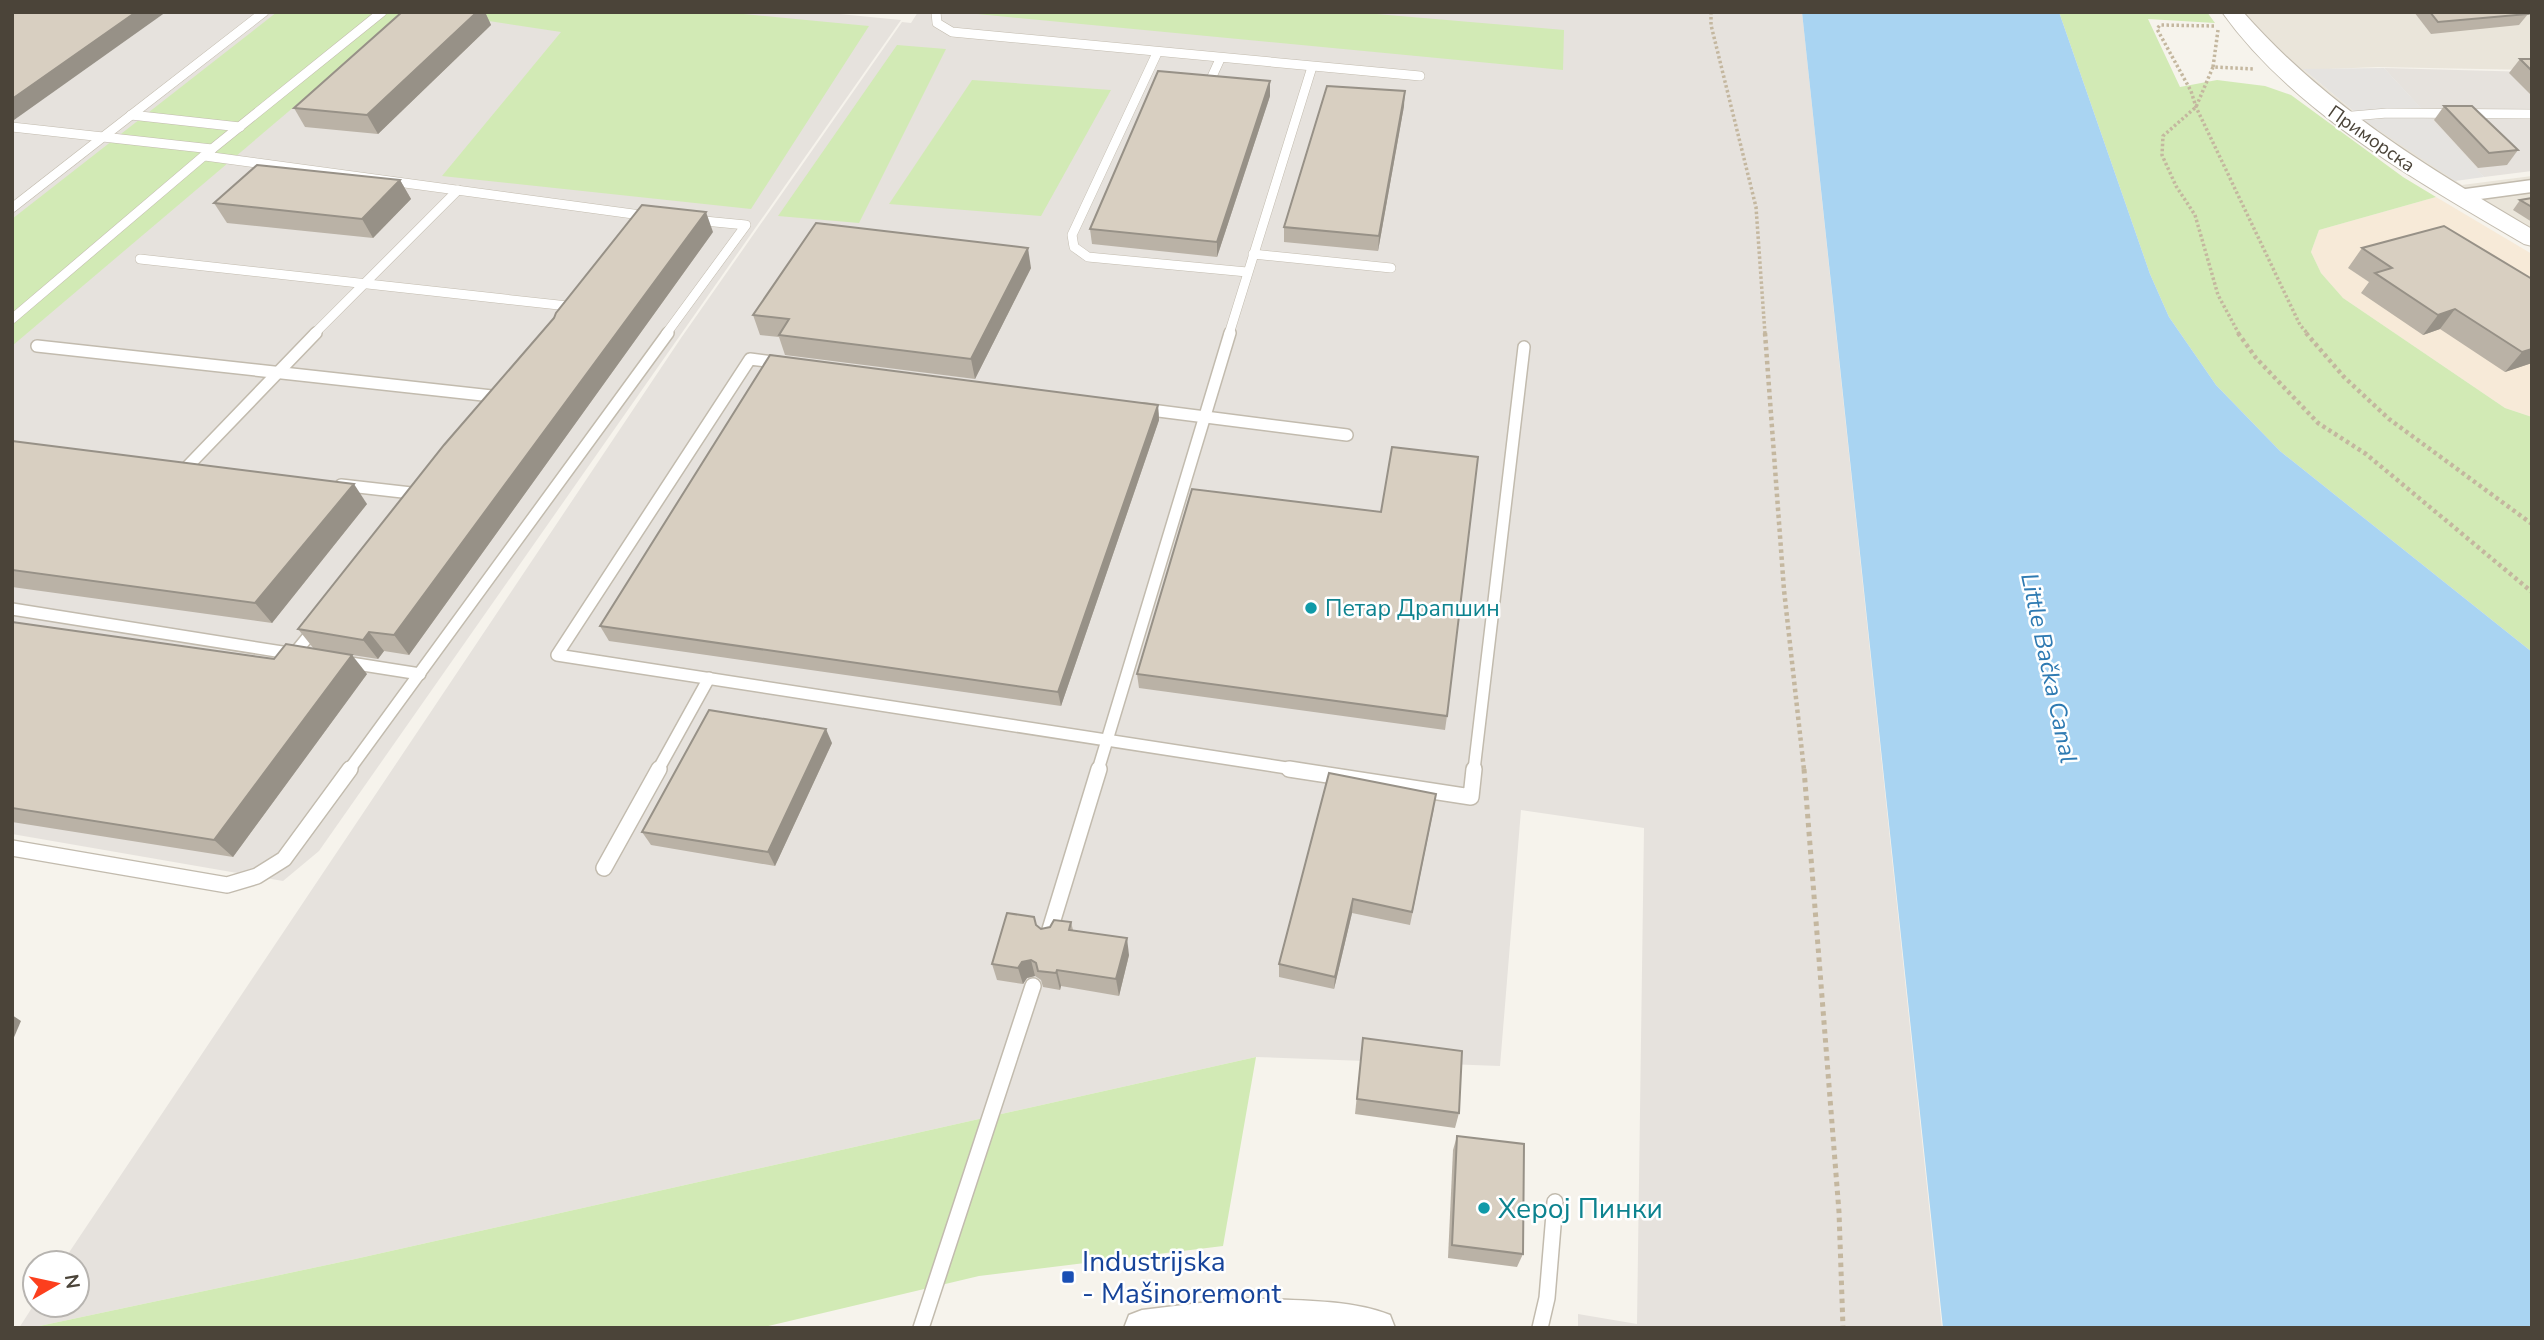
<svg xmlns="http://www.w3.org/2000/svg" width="2544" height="1340" font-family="'Nunito Sans',sans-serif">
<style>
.residential{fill:#eae5da}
.commercial{fill:#f7ead8}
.industrial{fill:#e6e2dd}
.green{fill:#d2eab5}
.parking{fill:#e5e3e0}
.water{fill:#a9d4f2}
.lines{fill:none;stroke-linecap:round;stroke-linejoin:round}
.service-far2-casing{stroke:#c2bbae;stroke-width:10}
.service-far1-casing{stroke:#c2bbae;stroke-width:14}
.service-casing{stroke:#c2bbae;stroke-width:18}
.minor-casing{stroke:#c2bbae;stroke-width:3}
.tertiary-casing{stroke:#c2bbae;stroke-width:2}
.path-far2{stroke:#c4b79f;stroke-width:3.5;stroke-dasharray:2.5 2.5;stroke-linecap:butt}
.path-far1{stroke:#c4b79f;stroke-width:4.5;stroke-dasharray:3.5 3.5;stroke-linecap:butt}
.path{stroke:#c4b79f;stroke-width:5;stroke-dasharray:4.5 4.5;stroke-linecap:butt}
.service-far2{stroke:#fff;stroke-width:9}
.service-far1{stroke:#fff;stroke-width:11}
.service{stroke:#fff;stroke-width:15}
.minor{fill:#fff;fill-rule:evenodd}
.tertiary{fill:#fff;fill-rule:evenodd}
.wall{fill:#bab2a6}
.shaded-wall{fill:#979187}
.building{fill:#d8cfc1;stroke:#979187;stroke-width:2}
.culture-dot{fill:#0f9aa8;stroke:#fff;stroke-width:2.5}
.transit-dot{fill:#1a4fb4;stroke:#fff;stroke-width:2.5}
.labels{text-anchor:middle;stroke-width:5;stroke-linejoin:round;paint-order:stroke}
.far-street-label{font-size:19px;fill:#4b4439;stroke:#fff}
.culture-label{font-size:23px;fill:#0d838f;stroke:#fff;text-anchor:start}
.water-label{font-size:24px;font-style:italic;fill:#2e7ab2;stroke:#fff}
.near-culture-label{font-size:28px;fill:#0d838f;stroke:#fff;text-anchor:start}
.near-transit-label{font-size:28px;fill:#164399;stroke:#fff;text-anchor:start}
</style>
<rect width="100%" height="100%" fill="#f6f3ec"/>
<path class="residential" d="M2243 12 2532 15V70L2378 67 2304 70 2362 118 2462 185 2532 176V234L2354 120 2276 55Z"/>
<path class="commercial" d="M2436 197 2532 254V417L2505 408 2343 298 2321 273 2311 252 2319 230Z"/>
<g class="industrial">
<path d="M12 12H819L901 20 319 851 283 881 12 834Z"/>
<path d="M918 12H1802L1942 1328H1578V1314L1637 1324 1644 828 1521 810 1500 1066 1256 1057 355 1259 30 1328H19L35 1303 77 1305V1263H62L681 338 902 22 911 23Z"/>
<path d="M2384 68 2532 72V171L2484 177Z"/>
</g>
<g class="green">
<path d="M277 12H406L12 346V219Z"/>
<path d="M430 12H723L869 26 751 209 442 176 561 32Z"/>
<path d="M1353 12 1564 30 1563 70 967 13Z"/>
<path d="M2059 12H2207L2215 23 2148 19 2180 87 2217 80 2265 86 2291 95 2403 177 2436 197 2319 230 2311 252 2321 273 2343 298 2505 408 2532 417V652L2280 451 2216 385 2169 317 2150 274Z"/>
<path d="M897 45 946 49 859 223 778 216Z"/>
<path d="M972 80 1111 90 1041 216 889 204Z"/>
<path d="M1256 1057 1223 1246 979 1276 760 1328H30L355 1259Z"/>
</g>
<path class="parking" d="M2384 68 2459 149 2484 177 2455 181 2368 123 2303 69Z"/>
<path class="water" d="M1802 12H2059L2150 274 2169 317 2216 385 2280 451 2532 652V1328H1943Z"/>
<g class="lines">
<g class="service-far2-casing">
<g id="service-far2">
<path d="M936 12 937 23 952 32 1420 76"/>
<path d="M1157 53 1072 235 1074 247 1088 257 1247 272"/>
<path d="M1210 81 1220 59"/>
<path d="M131 115 240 127"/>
<path d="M2341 117 2387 113 2532 114"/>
<path d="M12 127 103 137 264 12"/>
<path d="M212 149 382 12"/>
<path d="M205 156 648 216 646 218"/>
<path d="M12 208 103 137 212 149 12 319"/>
<path d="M1253 254 1391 268"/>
<path d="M140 259 577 307"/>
<path d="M314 334 458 190"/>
<path d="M666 334 746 225 694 220"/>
<path d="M1229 334 1312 67"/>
</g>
</g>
<g class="service-far1-casing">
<g id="service-far1">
<path d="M37 346 501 397"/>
<path d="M781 363 750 359 557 655 1300 770"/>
<path d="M1143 409 1347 435"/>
<path d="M186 468 316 333"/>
<path d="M341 485 420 494"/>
<path d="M12 609 295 654"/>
<path d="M294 654 316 627"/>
<path d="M344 662 420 674"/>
<path d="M349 770 668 333"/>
<path d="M658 770 709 678"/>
<path d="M1098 770 1230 333"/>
<path d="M1474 770 1524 347"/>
</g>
</g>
<g class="service-casing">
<g id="service">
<path d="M1289 769 1471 797 1474 769"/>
<path d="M12 848 227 885 257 876 284 859 350 769"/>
<path d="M604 868 659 769"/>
<path d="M1048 936 1099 769"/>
<path d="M921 1328 1033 986"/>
<path d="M1540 1328 1547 1298 1555 1202"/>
</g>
</g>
<g class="minor-casing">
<g id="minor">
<path d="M2532 180V192L2458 202 2448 196 2458 190Z"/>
<path d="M1241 1298C1286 1301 1348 1298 1390 1315L1395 1328H1124L1129 1315 1142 1310Z"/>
</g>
</g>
<g class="tertiary-casing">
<path id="tertiary" d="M2222 12H2243C2325 105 2426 167 2532 229V246L2524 244C2419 182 2294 113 2222 12Z"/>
</g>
<g class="path-far2">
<path d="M1711 12V25L1756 207 1765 334"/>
<path d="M2214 26 2160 25 2157 29 2191 91 2196 107 2300 325 2308 334"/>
<path d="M2213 67 2218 30"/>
<path d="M2239 334 2218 295 2195 215 2176 186 2162 155 2163 136 2196 107 2213 67 2253 69"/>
</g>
<g class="path-far1">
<path d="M1765 333 1784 590 1804 770"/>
<path d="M2238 333 2256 358 2318 423 2366 454 2532 592"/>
<path d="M2306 333 2344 377 2389 419 2532 524"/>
</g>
<path class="path" d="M1804 769 1839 1212 1843 1328"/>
<use href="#service-far2" class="service-far2"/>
<use href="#service-far1" class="service-far1"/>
<use href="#service" class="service"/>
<use href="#minor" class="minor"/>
<use href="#tertiary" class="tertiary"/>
</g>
<g class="wall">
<path d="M402 12H485L491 25 378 134 305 127 294 108Z"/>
<path d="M2414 12H2526L2528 14 2519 25 2431 34Z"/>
<path d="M2520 59H2532V96L2509 73Z"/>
<path d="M1270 96 1217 257 1092 244 1090 229Z"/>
<path d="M1404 106 1378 251 1284 242V227Z"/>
<path d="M2444 106 2518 150 2507 165 2478 168 2434 120Z"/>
<path d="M400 180 411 199 373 238 227 223 214 203Z"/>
<path d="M2532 198V222L2513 210 2520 200Z"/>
<path d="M2444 226 2532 363 2505 372 2440 329 2423 335 2361 293 2369 282 2348 268 2362 248Z"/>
<path d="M713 232 409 655 384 651 378 659 314 649 298 629Z"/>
<path d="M1031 268 975 379 785 355 779 337 760 335 753 315Z"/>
<path d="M1158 405 1159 420 1061 706 609 641 600 626Z"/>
<path d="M12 441 367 504 272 623 12 587Z"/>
<path d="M12 622 367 674 233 857 12 822Z"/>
<path d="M1137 674 1447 716 1445 730 1139 688Z"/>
<path d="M832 743 775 866 651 845 642 832Z"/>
<path d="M1434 808 1410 925 1352 913 1334 989 1279 977V964Z"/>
<path d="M1071 922 1073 930 1129 955 1119 996 1061 986 1060 990 1043 987 1041 980 1035 976 1027 978 1023 984 997 980 992 964 1036 925 1041 929Z"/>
<path d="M1363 1038 1459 1113 1455 1128 1355 1114Z"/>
<path d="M1457 1136 1523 1254 1517 1267 1448 1258 1453 1150Z"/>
</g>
<g class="shaded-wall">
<path d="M136 12H166L14 120H12V99Z"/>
<path d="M477 12H485L491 25 378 134 367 115Z"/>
<path d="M1270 81V96L1217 257V242Z"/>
<path d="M1405 91 1404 106 1378 251 1379 236Z"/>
<path d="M400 180 411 199 373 238 362 219Z"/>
<path d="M706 212 713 232 409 655 394 635Z"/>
<path d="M1028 248 1031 268 975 379 971 359Z"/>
<path d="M2455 309 2440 329 2423 335 2438 315Z"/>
<path d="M2532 349V363L2505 372 2522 352Z"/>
<path d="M1158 405 1159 420 1061 706 1058 692Z"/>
<path d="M354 484 367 504 272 623 255 603Z"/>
<path d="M369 632 384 651 378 659 363 640Z"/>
<path d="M352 655 367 674 233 857 214 840Z"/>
<path d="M826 729 832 743 775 866 768 852Z"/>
<path d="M1353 899 1352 913 1334 989 1335 977Z"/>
<path d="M1127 938 1129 955 1119 996 1116 979Z"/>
<path d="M1031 960 1035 976 1027 978 1023 984 1018 968 1022 962Z"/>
<path d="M1057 970 1061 986 1060 990 1056 973Z"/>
<path d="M12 1015 21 1021 12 1042Z"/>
</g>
<g class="building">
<path d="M12 12H136L12 99Z"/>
<path d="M402 12H477L367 115 294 108Z"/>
<path d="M2430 12H2526L2528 14 2438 22Z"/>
<path d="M2520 59H2532V71Z"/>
<path d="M1158 71 1270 81 1217 242 1090 229Z"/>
<path d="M1327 86 1405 91 1379 236 1284 227Z"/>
<path d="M2444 106H2472L2518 150 2489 153Z"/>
<path d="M257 165 400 180 362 219 214 203Z"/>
<path d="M2532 198V207L2520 200Z"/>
<path d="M642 205 706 212 394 635 369 632 363 640 298 629 444 445 554 318 556 313Z"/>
<path d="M816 223 1028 248 971 359 779 335 789 319 753 315Z"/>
<path d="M2444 226 2532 279V349L2522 352 2455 309 2438 315 2375 273 2392 268 2362 248Z"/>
<path d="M770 355 1158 405 1058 692 600 626Z"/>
<path d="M12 441 354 484 255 603 12 570Z"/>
<path d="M1392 447 1478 457 1447 716 1137 674 1192 489 1381 512Z"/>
<path d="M12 622 274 659 286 644 352 655 214 840 12 808Z"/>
<path d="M709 710 826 729 768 852 642 832Z"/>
<path d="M1329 773 1436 794 1412 912 1353 899 1335 977 1279 964Z"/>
<path d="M1007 913 1034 917 1036 925 1041 929 1050 927 1054 920 1071 922 1069 930 1127 938 1116 979 1057 970 1056 973 1038 971 1036 963 1031 960 1022 962 1018 968 992 964Z"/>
<path d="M1363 1038 1462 1051 1459 1113 1357 1099Z"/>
<path d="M1457 1136 1524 1144 1523 1254 1452 1245Z"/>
</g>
<g class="culture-dot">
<circle cx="1311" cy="608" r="7"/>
<circle cx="1484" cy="1208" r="7"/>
</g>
<rect class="transit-dot" x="1061" y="1270" width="14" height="14" rx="3.5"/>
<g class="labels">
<g class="far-street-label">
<text transform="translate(2372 138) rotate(35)" y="7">Приморска</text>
</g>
<g class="culture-label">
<text x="1325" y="616">Петар Драпшин</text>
</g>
<g class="water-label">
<text transform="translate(2049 668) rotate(78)" y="8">Little Bačka Canal</text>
</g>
<g class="near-culture-label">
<text x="1498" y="1218">Херој Пинки</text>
</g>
<g class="near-transit-label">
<text x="1082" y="1271">Industrijska<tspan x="1082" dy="32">- Mašinoremont</tspan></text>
</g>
</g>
<rect width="2544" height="1340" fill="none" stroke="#4b4439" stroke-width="28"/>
<g transform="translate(56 1284) rotate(81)"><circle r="33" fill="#ffffff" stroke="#b7b4b0" stroke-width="2"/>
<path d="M0-5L12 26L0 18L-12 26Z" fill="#fc3f1d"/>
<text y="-10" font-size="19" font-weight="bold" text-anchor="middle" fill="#4b4439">N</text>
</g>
</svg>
